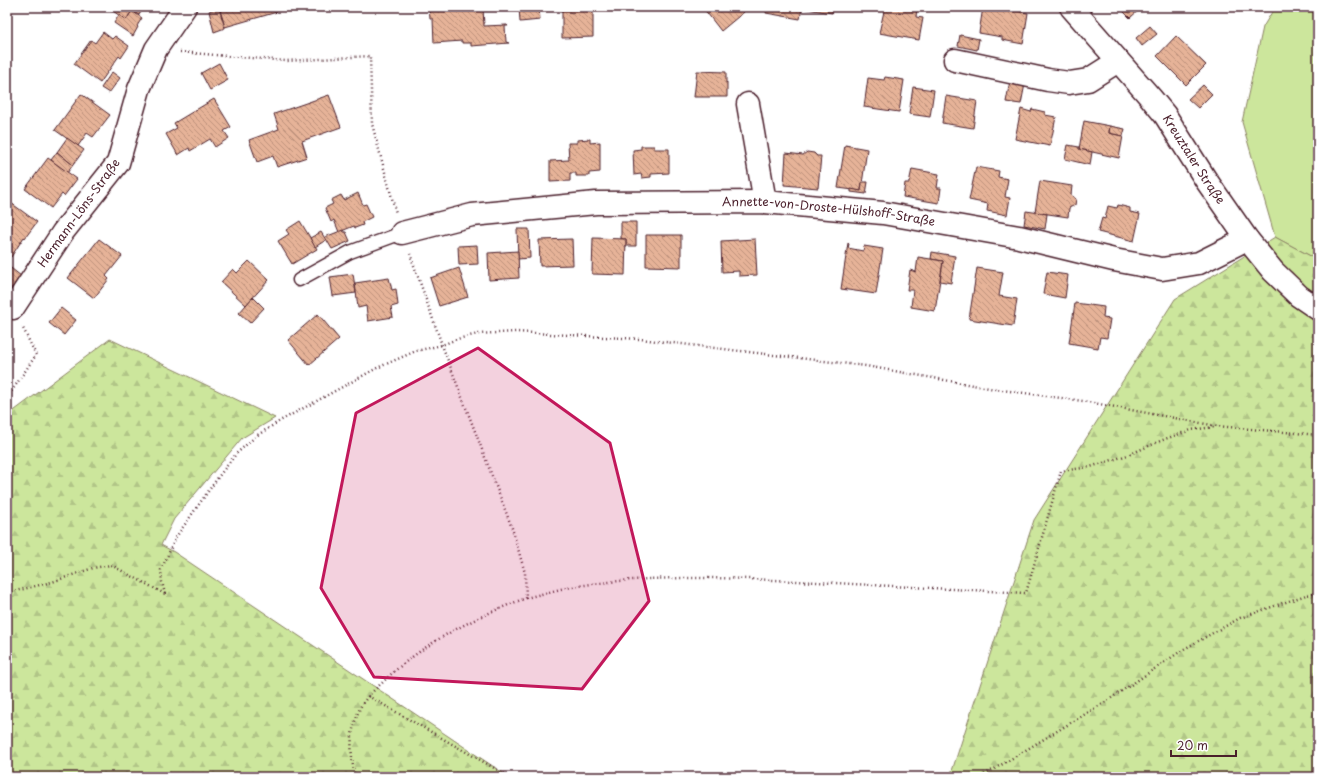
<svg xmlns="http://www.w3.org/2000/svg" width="1325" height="784" font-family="'Playpen Sans',sans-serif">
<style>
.grass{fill:#cce69c;stroke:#8b8264}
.forest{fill:url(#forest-firs);stroke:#8b8264}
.building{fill:url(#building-back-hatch);stroke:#4a1f2b}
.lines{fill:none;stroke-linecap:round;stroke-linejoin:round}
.service-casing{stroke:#4a1f2b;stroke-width:15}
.minor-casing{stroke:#4a1f2b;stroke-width:25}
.tertiary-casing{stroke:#4a1f2b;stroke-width:25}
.path{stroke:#4a1f2b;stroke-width:2.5;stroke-dasharray:1 3;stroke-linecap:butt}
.service{stroke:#fff;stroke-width:12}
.minor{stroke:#fff;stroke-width:22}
.tertiary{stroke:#fff;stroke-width:22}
.marked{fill:#c2185b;fill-opacity:0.2;stroke:#c2185b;stroke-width:3;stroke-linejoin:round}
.labels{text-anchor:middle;stroke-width:3.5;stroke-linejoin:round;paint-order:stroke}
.street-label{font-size:12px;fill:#4a1f2b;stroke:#fff}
</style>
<defs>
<pattern id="forest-firs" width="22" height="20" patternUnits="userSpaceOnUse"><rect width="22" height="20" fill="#cce69c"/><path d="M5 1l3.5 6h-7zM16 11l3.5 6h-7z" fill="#b1c587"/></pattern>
<pattern id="building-back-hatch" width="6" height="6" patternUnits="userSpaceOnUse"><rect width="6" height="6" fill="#e6b398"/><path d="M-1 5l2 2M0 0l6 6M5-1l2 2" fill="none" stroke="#bc917c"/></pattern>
</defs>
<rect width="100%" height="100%" fill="#fff"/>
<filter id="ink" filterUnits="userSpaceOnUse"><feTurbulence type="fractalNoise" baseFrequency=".025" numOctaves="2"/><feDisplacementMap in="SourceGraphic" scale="8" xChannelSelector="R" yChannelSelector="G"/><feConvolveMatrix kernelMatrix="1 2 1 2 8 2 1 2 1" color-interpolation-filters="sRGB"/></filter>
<g filter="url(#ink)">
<path class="grass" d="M1275 7H1318V260L1275 237 1242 122 1263 27Z"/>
<g class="forest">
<path d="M1275 237 1318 260V777H950L1034 520 1175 299Z"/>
<path d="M110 339 275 418 242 438 174 519 161 545 174 552 509 777H7V416Z"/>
</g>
<g class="building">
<path d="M107 7H144L139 15 132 11 126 20Z"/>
<path d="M219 7H275L277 12 225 27Z"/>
<path d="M429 7H483L484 26 507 25 508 26H505L506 42 509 43 471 46V43H462V41L434 43 433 19H430Z"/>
<path d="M519 7H539L540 20 520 22Z"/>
<path d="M707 7H739L744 12 721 31 704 9Z"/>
<path d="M767 7H794L802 8 800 19 766 13Z"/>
<path d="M794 7H833L832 13Z"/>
<path d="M885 7H908L917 8 916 17 923 18 919 40 879 33Z"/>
<path d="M983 7H991L1028 13 1023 44 1002 40V37L979 33Z"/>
<path d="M1119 7H1142L1130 18Z"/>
<path d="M219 8 225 28 214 32 209 11Z"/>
<path d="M593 9V37L562 38V10Z"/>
<path d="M132 11 142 18 137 26 138 27 133 36 114 23 119 15 126 20Z"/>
<path d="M1150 26 1157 34 1142 46 1136 38Z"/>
<path d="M103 32 112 39 115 36 129 46 121 58 119 56 100 83 74 64 91 40 95 43Z"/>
<path d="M960 35 979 39 977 50 958 46Z"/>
<path d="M1176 36 1206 65 1186 85 1157 56Z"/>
<path d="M219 63 228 80 210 90 201 73Z"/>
<path d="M697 71 726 72V83L727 82V97H694Z"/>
<path d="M112 72 120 78 109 93 101 88Z"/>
<path d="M885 77 904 80 899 112 864 107 868 78 884 80Z"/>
<path d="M1010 81 1025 84 1021 104 1006 102Z"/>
<path d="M1203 85 1212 94 1198 108 1188 99Z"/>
<path d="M913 87 934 90 930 117 909 114Z"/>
<path d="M81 94 110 115 93 137 87 133 78 146 79 147 55 130Z"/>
<path d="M329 95 341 127 302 141 307 157 277 167 273 156 257 162 249 140 279 129 274 114Z"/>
<path d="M946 96 977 101 973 128 942 123Z"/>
<path d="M214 99 231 127 224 131 229 138 215 147 210 139 190 151 189 148 178 155 166 134 177 128 174 123Z"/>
<path d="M1021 109 1031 112 1032 109 1045 112V115L1056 117 1050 146 1015 139Z"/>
<path d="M1084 121 1110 126 1109 133 1123 136 1119 158 1079 149Z"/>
<path d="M1110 126 1125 129 1123 136 1109 133Z"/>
<path d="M67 138 84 150 73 165 57 152Z"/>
<path d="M590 139V143L600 142V172L589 173V176H576V173H570V181L550 182V161L569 160 568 143H577V140Z"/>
<path d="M845 145 867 149 861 191 838 188Z"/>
<path d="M1068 145 1079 147V149L1092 152 1090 165 1065 159Z"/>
<path d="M641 146H654V149H669V173L651 174V177L642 178 641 174 634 175 633 150 641 149Z"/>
<path d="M57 152 73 165 67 173 51 160Z"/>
<path d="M807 152 814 153 817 156H821L818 188 784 185 786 153 803 155Z"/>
<path d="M48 158 77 179 64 196 62 194 51 208 25 189Z"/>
<path d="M976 167 999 171 998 177 1008 179 1005 197 1010 198 1007 215 987 211 988 204 969 200Z"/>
<path d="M912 169 939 174 937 188H941L939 203 903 197 905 183H909Z"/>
<path d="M1040 181 1072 186 1071 195 1076 199 1075 205 1069 208 1068 217 1035 212Z"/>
<path d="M862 182H868L866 194 851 192V189L861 191Z"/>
<path d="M358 193 363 205 366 204 372 217 362 222 363 225 355 228 354 226 339 232 334 220 331 222 325 208 333 204 331 200 341 195 344 200Z"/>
<path d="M7 200 37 222 25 238 24 237 11 257 7 255Z"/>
<path d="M1118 205 1130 208V212L1140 214 1134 241 1098 232 1102 218 1105 219 1108 206 1117 208Z"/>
<path d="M1026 211 1047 214 1045 229 1024 225Z"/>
<path d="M300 221 317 249 292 264 278 241 289 234 286 230Z"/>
<path d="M621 222H636V246H626V239H621Z"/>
<path d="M517 229H529L530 258 518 259Z"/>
<path d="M343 230 344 232H346L350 241 332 249 325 237Z"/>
<path d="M321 232 326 240 315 247 310 238Z"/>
<path d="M646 235H681V267L646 266Z"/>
<path d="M593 238 626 239 625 275 592 274Z"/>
<path d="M99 239 122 256 106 276 109 279 94 298 68 278Z"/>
<path d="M572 239 573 265 540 266 539 240Z"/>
<path d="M755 239 757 275 739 276V271L722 272 721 241Z"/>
<path d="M848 243 849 244 848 248 863 251 864 246 883 249 876 294 841 289Z"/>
<path d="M477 245 478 264 459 265 458 246Z"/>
<path d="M518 251 519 278 489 280 488 253Z"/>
<path d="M932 252 955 256 951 283 940 281 943 261 931 259Z"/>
<path d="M918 257 943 261 935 311 911 307 913 290H907L910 270 916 272Z"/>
<path d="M249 261 269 280 246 305 221 282 233 269 237 273Z"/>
<path d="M7 265 21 276 7 294Z"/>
<path d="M459 268 468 297 439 306 430 278Z"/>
<path d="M977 268 1003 272 999 296 1017 299 1013 326 969 319Z"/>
<path d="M1047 272 1068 275 1065 298 1043 294Z"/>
<path d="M353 274 356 293 333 296 330 277Z"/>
<path d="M389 278 392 290 396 289 398 305 391 307 393 317 368 321 366 306 358 308 355 283Z"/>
<path d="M253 297 264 308 250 323 239 313Z"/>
<path d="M1075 303 1104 307 1103 318 1110 319 1107 338 1100 337 1098 348 1069 343Z"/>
<path d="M61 308 76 320 64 335 49 323Z"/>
<path d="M318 314 339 339 309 365 288 340Z"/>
</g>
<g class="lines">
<g class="service-casing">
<path id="service" d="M299 280 350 252 402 233"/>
</g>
<g class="minor-casing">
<g id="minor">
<path d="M955 60 1048 80 1069 83 1088 80 1118 61"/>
<path d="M748 104 765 202"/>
<path id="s1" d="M402 233 472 215 596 203 765 202 883 213 1019 237 1114 260 1162 269 1199 263 1247 239"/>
<path d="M13 308 63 232 118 163 139 89 156 49 185 7"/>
</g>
</g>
<g class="tertiary-casing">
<g id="tertiary">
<path id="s2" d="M1071 7 1151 98 1165 115 1206 180 1247 239 1273 271 1299 296 1318 309"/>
</g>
</g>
<g class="path">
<path d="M180 52 286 61 370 56 372 124 396 213"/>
<path d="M7 398 36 355 22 326"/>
<path d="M7 593 52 582 93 568 111 565 165 594"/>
<path d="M165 594 162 582 161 570 176 537 219 476 236 454 256 436 280 421 377 368 416 351 442 345 457 339 478 334 516 332 640 339 866 366 995 389 1083 401 1217 426 1318 435"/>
<path d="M526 598C537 595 549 592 561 589 645 573 732 578 817 582 887 586 956 589 1026 593L1061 471 1090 467 1128 455 1165 439 1191 430 1214 427"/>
<path d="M368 696 510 777"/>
<path d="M355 777C350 752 349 732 360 708 365 698 374 690 382 683 422 643 473 618 526 598L525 573 512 528 442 345 410 254"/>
<path d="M981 777 1107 701 1184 649 1240 618 1306 595 1318 593"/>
</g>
<use href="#service" class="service"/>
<use href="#minor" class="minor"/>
<use href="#tertiary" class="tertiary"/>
</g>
</g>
<path class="marked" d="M478 348 610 443 649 601 582 689 374 677 321 588 356 413Z"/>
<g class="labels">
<g class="street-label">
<text dy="4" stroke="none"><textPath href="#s2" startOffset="196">Kreuztaler Straße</textPath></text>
<text transform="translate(79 213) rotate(-54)" y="4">Hermann-Löns-Straße</text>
<text dy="4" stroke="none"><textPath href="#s1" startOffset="430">Annette-von-Droste-Hülshoff-Straße</textPath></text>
</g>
</g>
<rect width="1325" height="784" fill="none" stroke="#fff" stroke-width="24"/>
<rect x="12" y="12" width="1301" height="760" fill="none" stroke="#4a1f2b" stroke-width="1.5" filter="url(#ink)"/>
<path d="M1171 750v6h65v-6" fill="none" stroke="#4a1f2b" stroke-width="2"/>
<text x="1177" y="750" font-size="12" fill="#4a1f2b" stroke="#ffffff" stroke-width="3" paint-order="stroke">20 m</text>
</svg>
